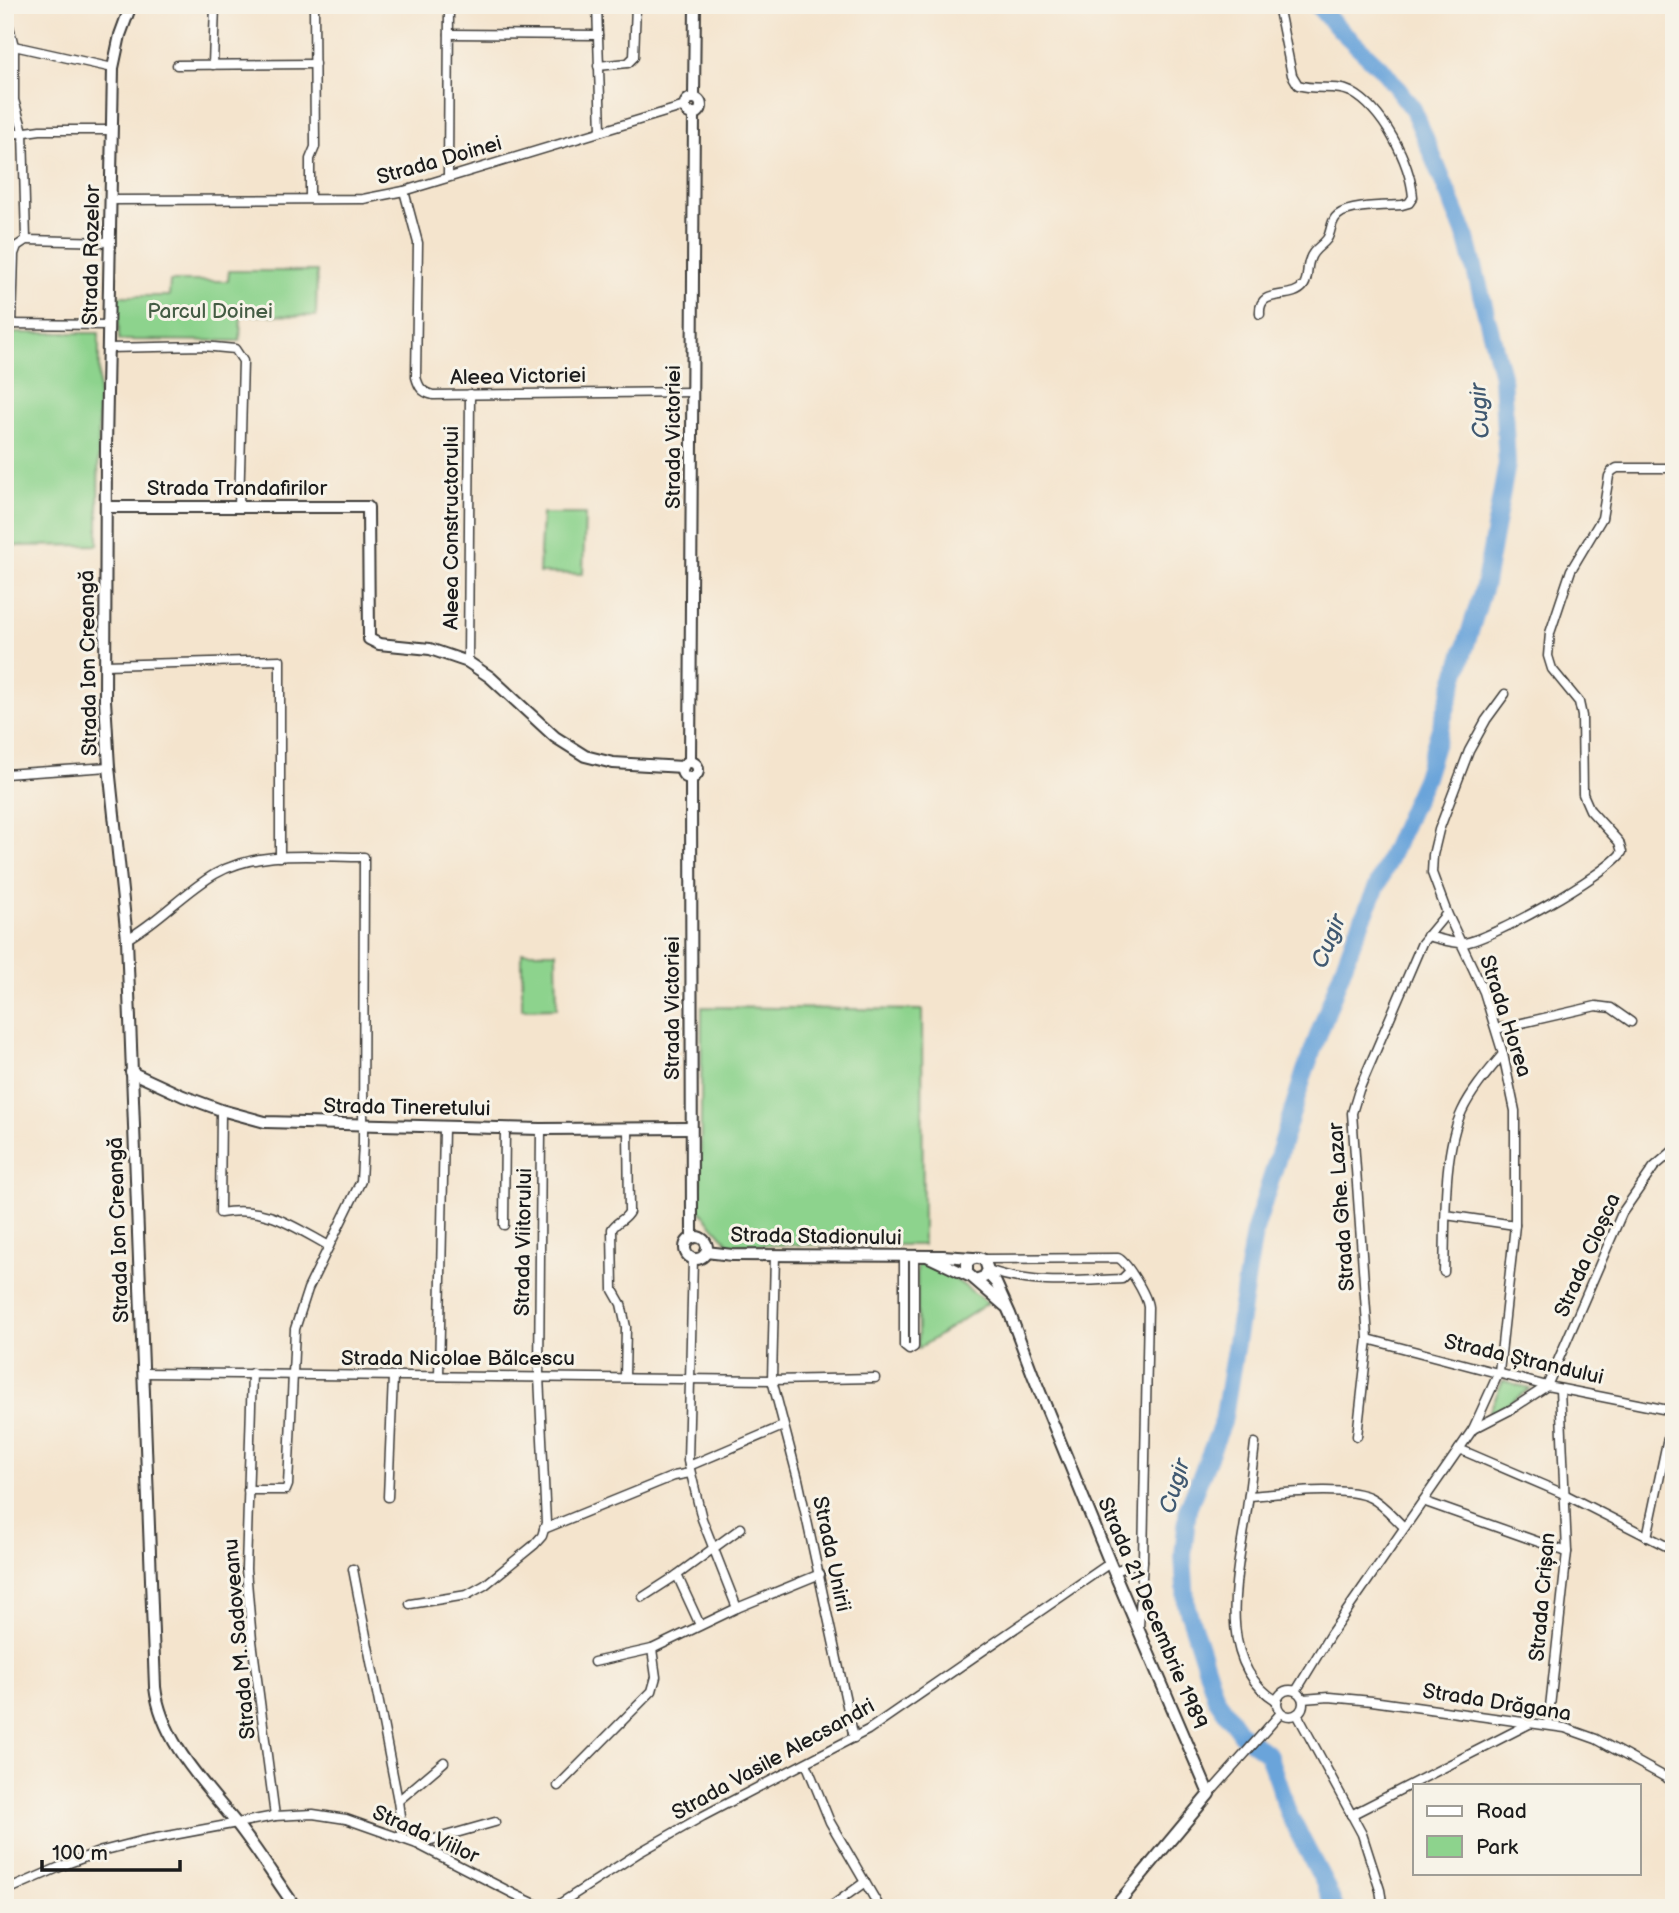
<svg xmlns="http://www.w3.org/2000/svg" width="1679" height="1913" font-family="'Balsamiq Sans',sans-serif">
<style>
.green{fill:#8dd38d;stroke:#547854;stroke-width:2}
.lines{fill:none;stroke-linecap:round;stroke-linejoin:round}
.river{stroke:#6ba4da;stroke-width:18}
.street-casing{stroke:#3c3a37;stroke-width:11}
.secondary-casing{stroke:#3c3a37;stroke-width:14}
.street{stroke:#fff;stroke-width:8}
.secondary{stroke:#fff;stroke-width:10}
.labels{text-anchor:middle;stroke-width:6;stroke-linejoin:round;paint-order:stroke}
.street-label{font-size:21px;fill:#1c1c1c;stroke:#f7f3e8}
.park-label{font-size:21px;fill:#445c44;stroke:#f7f3e8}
.water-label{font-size:23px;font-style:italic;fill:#405971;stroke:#f7f3e8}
</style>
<rect width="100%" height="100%" fill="#f7f3e8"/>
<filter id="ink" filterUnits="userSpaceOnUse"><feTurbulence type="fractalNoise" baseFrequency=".0143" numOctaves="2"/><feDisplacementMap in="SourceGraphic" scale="14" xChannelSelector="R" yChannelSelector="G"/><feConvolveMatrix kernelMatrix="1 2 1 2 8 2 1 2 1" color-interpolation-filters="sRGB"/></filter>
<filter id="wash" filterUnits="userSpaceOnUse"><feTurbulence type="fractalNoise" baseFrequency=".00686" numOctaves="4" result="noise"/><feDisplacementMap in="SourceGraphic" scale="28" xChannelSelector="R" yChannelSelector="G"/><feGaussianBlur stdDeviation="1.57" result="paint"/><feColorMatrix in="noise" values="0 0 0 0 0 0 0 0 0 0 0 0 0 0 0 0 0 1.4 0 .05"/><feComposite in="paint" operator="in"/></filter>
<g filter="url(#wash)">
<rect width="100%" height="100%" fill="#f4e4cd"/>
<g class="green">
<path d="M229 271H317L316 316 241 315 240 341 119 340 118 296H169L170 281H228Z"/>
<path d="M5 333H99L98 545 5 546Z"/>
<path d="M542 514H585L583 574 539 573Z"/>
<path d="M522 952H556L557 1008 522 1009Z"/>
<path d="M702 1007 922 1010 923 1245H730L700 1211Z"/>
<path d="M917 1263 949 1275 988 1303 918 1349Z"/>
<path d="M1503 1380 1530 1389 1487 1417Z"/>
</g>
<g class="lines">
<path class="river" d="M1317 5 1332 22 1384 71 1413 109 1467 239 1502 376 1507 464 1485 583 1425 777 1353 941 1305 1071 1254 1233 1223 1422 1188 1508 1183 1555 1186 1604 1216 1698 1241 1734 1268 1754 1288 1813 1325 1884 1335 1908"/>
</g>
</g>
<g filter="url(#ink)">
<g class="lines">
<g class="street-casing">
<g id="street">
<path d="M597 5 601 131"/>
<path d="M5 11 14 46V100L23 131 26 240 17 246 14 254 12 325"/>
<path d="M449 34 598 35"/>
<path d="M14 46 113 68"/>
<path d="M177 65 315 64"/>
<path d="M213 65 215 5"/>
<path d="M598 66 628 63 634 57 636 5"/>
<path d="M5 135 40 130H112"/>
<path d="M448 176 449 5"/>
<path d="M404 191 418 243 416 377C419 388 422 392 433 395L693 392"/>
<path d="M310 198V159L315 147 314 5"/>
<path d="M111 200 363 199 404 191 685 106"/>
<path d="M26 240 111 242"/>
<path d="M1260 314C1258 286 1292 302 1304 285 1309 277 1306 268 1310 259 1313 249 1321 247 1327 239 1332 231 1330 221 1338 215 1350 205 1386 206 1402 205L1409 203 1413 197C1410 162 1383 109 1351 92 1335 84 1315 91 1298 85L1292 75 1278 5"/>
<path d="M5 324 109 325"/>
<path d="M108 348 203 346 235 349 243 361 239 507"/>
<path d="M468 662 470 394"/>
<path d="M105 665 280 660V857"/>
<path d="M5 774 109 767"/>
<path d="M1427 936C1438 938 1453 944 1464 943 1492 939 1606 875 1622 852L1619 842 1590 810 1583 794 1582 716 1579 702 1552 669 1548 656 1550 633 1571 570 1602 518 1609 476 1612 471 1617 468H1674"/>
<path d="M127 939C159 921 183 893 215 874 259 849 315 857 364 857L363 1143 361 1181 308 1289 295 1329 288 1485 286 1490H248"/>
<path d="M1496 1029 1596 1006 1611 1008 1631 1022"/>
<path d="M221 1110 220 1213C265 1205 291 1225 329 1246"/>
<path d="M1446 1215 1515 1225"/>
<path d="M504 1225 505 1129"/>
<path d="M775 1255 772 1380 798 1479 854 1738"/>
<path d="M904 1256V1346L909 1350 914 1347V1256"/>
<path d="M693 1259 688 1461 702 1519 737 1608"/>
<path d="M982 1259 1118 1258C1127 1262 1147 1296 1148 1307L1143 1561 1139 1627"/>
<path d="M988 1270C1031 1286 1077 1281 1122 1279L1129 1272"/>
<path d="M1444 1272C1446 1226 1442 1153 1462 1111 1472 1090 1488 1072 1503 1054"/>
<path d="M1368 1339 1547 1386 1673 1411"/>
<path d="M143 1373 772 1380 875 1378"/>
<path d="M252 1373 246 1569 252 1641 275 1816"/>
<path d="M439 1376 444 1128"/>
<path d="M625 1377 626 1327 621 1304 613 1290 612 1229C617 1221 625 1220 629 1212L628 1129"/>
<path d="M1473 1429 1512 1409 1547 1386 1622 1213 1654 1167 1674 1150"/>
<path d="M1357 1436 1368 1339 1352 1113 1359 1090 1422 943 1447 913"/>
<path d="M1255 1443C1252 1469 1249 1496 1245 1523 1236 1580 1216 1664 1277 1701"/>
<path d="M1459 1449 1564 1494 1674 1550"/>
<path d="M689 1466 783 1426"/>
<path d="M1249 1496C1279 1494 1345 1485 1371 1498 1383 1504 1394 1518 1404 1527"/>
<path d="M388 1497 393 1377"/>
<path d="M1423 1501 1567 1552"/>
<path d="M544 1529 674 1476 690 1473"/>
<path d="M1647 1537 1674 1409"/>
<path d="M353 1569 398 1801 403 1839"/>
<path d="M1114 1571 1143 1561"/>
<path d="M677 1575 700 1625"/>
<path d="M643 1597 677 1575 741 1528"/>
<path d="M410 1604 467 1595 485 1585 534 1545 542 1536 546 1523 539 1376 541 1129"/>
<path d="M594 1662 652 1649 737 1608 820 1574"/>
<circle cx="1290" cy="1703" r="13"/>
<path d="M1296 1691 1330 1635 1473 1429 1499 1372 1515 1225V1111L1503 1054 1484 992 1447 913 1432 873 1433 855 1439 830 1469 751 1486 720 1505 694"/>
<path d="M1303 1699 1329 1697 1372 1701 1565 1728 1596 1739 1674 1782"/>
<path d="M1297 1714 1362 1834 1380 1890 1383 1908"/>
<path d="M1548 1725 1567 1552 1560 1389"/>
<path d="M806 1763 830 1822 880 1908"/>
<path d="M558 1786 652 1691 656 1677 652 1649"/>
<path d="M1209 1794 1281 1713"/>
<path d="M398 1801 444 1762"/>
<path d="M1351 1815 1529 1724"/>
<path d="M417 1844 495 1822"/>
<path d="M5 1891 69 1863 102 1851 141 1841 275 1816 313 1814 346 1819 417 1844 514 1894 544 1908"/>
<path d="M553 1908 640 1852 703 1816 868 1730 1110 1563"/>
<path d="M829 1908 865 1882"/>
</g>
</g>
<g class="secondary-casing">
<g id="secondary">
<path d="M131 5 120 35 113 68 106 447 105 700 109 767 127 939 155 1687C161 1741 205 1784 237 1824 258 1851 276 1880 296 1908"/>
<path d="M694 98 695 5"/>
<circle cx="693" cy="106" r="8"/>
<path d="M106 507H368L369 639 379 644 430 649 468 662 490 677 555 737 585 756 613 763 683 767"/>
<path d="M690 762 694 113"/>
<circle cx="690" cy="770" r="8"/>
<path d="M691 778 692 1238"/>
<path d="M131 1072 183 1096 221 1110 265 1122 541 1129 691 1128"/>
<circle cx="696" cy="1248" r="11"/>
<path d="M706 1252 732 1255 943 1256 973 1258"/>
<path d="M929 1257 969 1276"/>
<path d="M987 1273 996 1283 1010 1314 1033 1375 1110 1563 1209 1794 1114 1908"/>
<path d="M975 1280 984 1277 988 1270 985 1261C979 1256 972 1257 967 1263V1273L1005 1306"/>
</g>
</g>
<use href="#street" class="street"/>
<use href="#secondary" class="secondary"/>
</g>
</g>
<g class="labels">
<g class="street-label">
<text transform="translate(439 160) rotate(-16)" y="7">Strada Doinei</text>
<text transform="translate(91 255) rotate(-89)" y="7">Strada Rozelor</text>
<text transform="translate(518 376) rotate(-1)" y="7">Aleea Victoriei</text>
<text transform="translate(673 437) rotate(-90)" y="7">Strada Victoriei</text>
<text x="237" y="495">Strada Trandafirilor</text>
<text transform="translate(451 528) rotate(-90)" y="7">Aleea Constructorului</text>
<text transform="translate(88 663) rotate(-91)" y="7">Strada Ion Creangă</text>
<text transform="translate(672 1008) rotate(-90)" y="7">Strada Victoriei</text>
<text transform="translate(1506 1016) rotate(72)" y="7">Strada Horea</text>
<text transform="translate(407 1107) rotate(1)" y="7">Strada Tineretului</text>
<text transform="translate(1341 1207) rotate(-94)" y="7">Strada Ghe. Lazar</text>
<text transform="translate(118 1230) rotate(-92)" y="7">Strada Ion Creangă</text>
<text transform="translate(816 1236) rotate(1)" y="7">Strada Stadionului</text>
<text transform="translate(523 1242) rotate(-89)" y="7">Strada Viitorului</text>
<text transform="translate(1587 1255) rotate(-66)" y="7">Strada Cloșca</text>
<text x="458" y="1365">Strada Nicolae Bălcescu</text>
<text transform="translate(1524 1359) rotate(13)" y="7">Strada Ștrandului</text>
<text transform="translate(832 1554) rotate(78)" y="7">Strada Unirii</text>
<text transform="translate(1542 1597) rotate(-85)" y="7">Strada Crișan</text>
<text transform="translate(1153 1613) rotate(67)" y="7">Strada 21 Decembrie 1989</text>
<text transform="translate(239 1639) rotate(-95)" y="7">Strada M. Sadoveanu</text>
<text transform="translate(1497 1702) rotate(9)" y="7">Strada Drăgana</text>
<text transform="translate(773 1759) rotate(-29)" y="7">Strada Vasile Alecsandri</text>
<text transform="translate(426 1834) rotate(24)" y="7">Strada Viilor</text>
</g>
<g class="park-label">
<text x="210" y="318">Parcul Doinei</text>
</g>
<g class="water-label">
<text transform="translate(1479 411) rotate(-94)" y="8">Cugir</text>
<text transform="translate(1328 941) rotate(-68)" y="8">Cugir</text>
<text transform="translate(1174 1486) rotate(-73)" y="8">Cugir</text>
</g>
</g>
<rect width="1679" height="1913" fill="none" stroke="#f7f3e8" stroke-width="28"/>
<rect x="1413" y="1784" width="228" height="91" fill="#f7f3e8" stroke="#9f9d96" stroke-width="2"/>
<rect x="1427" y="1806" width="35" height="10" fill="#ffffff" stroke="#9f9d96" stroke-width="2"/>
<text x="1476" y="1818" font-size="21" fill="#1c1c1c">Road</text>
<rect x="1427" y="1836" width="35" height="21" fill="#8dd38d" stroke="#9f9d96" stroke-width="2"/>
<text x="1476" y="1854" font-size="21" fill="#1c1c1c">Park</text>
<path d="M42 1860v10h138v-10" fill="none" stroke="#1c1c1c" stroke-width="3.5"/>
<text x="52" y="1860" font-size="21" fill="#1c1c1c" stroke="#f7f3e8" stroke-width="5" paint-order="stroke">100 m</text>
</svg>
